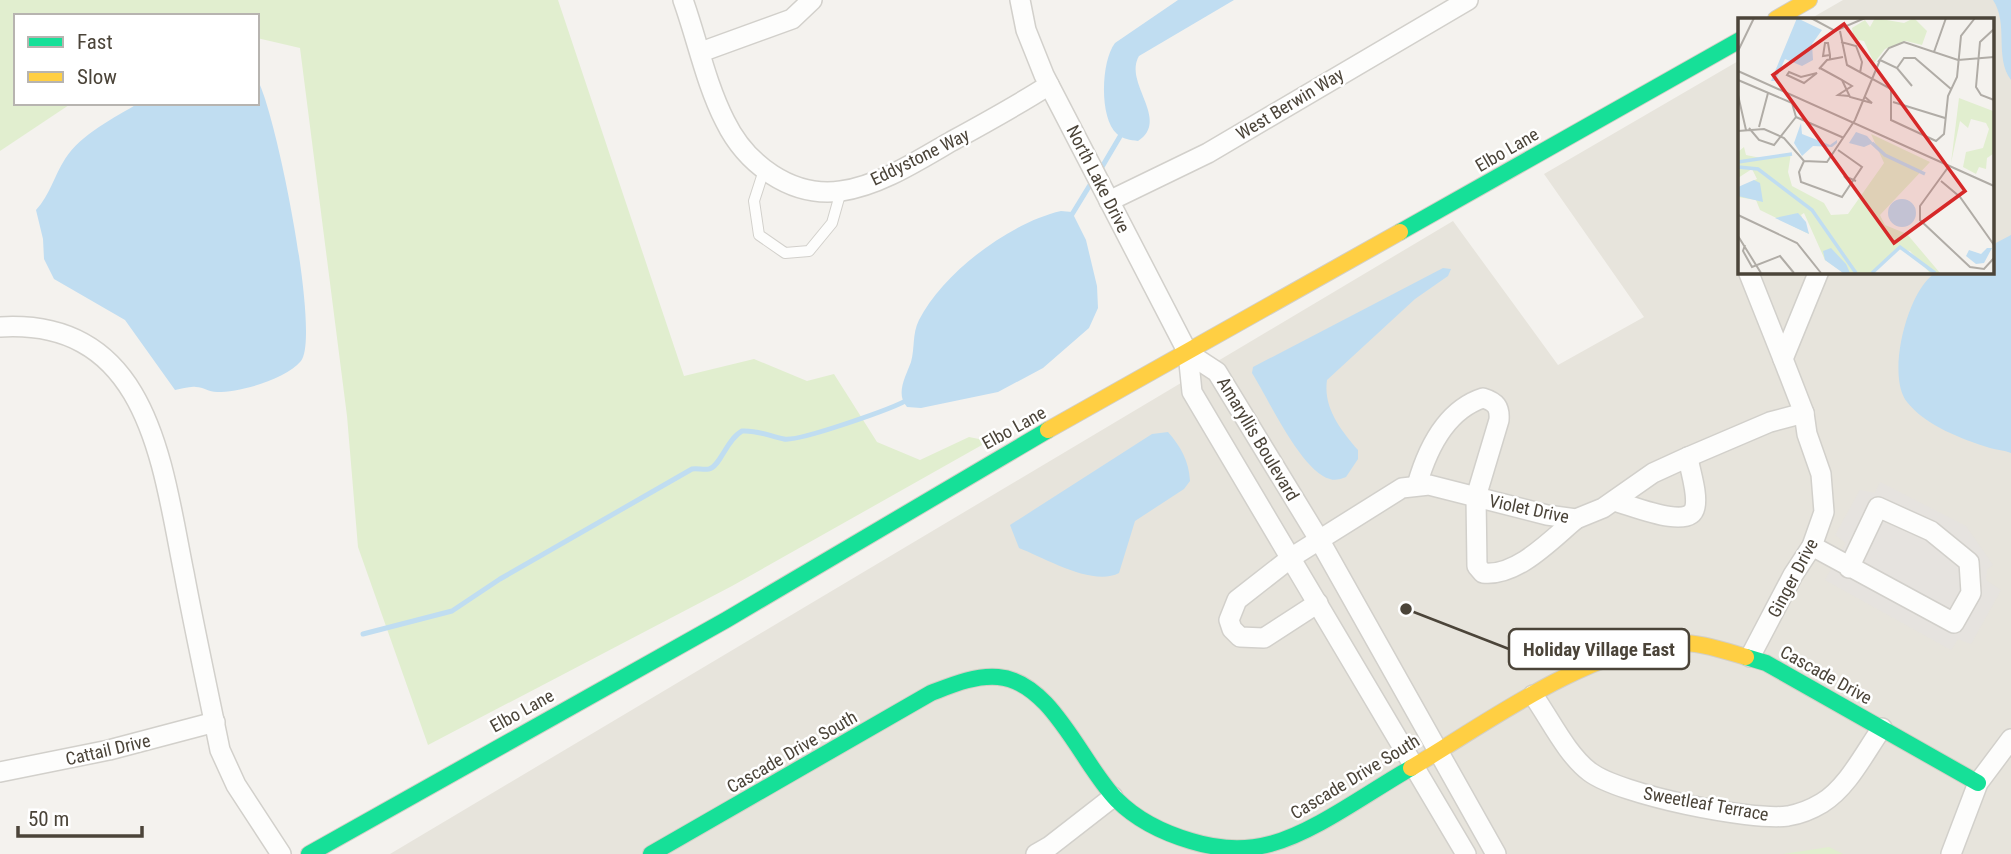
<svg xmlns="http://www.w3.org/2000/svg" width="2011" height="854" font-family="'Roboto Condensed',sans-serif">
<style>
.residential{fill:#e7e4dc}
.green{fill:#e1eecf}
.parking{fill:#e6e3df}
.water{fill:#c0ddf1}
.lines{fill:none;stroke-linecap:round;stroke-linejoin:round}
.stream{stroke:#c0ddf1;stroke-width:5}
.lane-casing{stroke:#d2d0cb;stroke-width:12}
.street-casing{stroke:#d2d0cb;stroke-width:22}
.fast-casing{stroke:#d3cfc5;stroke-width:18}
.slow-casing{stroke:#d3cfc5;stroke-width:18}
.lane{stroke:#fdfdfc;stroke-width:10}
.street{stroke:#fdfdfc;stroke-width:19}
.fast{stroke:#16e098;stroke-width:16}
.slow{stroke:#ffcf43;stroke-width:16}
.labels{text-anchor:middle;stroke-width:5;stroke-linejoin:round;paint-order:stroke}
.street-label{font-size:18px;fill:#4b4439;stroke:#fff}
.inset-river{fill:none;stroke:#c0ddf1;stroke-width:3.5}
.inset-road{fill:none;stroke:#b0aca6;stroke-width:2}
.view{fill:#d62828;fill-opacity:0.15;stroke:#d62828;stroke-width:3.5}
.inset-edge{fill:none;stroke:#4b4439;stroke-width:3.5}
.leader{fill:none;stroke:#4b4439;stroke-width:2.5}
.callout-dot{fill:#4b4439;stroke:#fff;stroke-width:2.5}
.callout{fill:#fff;stroke:#4b4439;stroke-width:2.5}
.callout-label{font-size:19px;text-anchor:middle;font-weight:bold;fill:#4b4439}
</style>
<rect width="100%" height="100%" fill="#f4f2ee"/>
<path class="residential" d="M1843 0H2011V854H390L1453 221 1558 365 1644 317 1544 174 1740 60V271H1992V19H1810Z"/>
<g class="green">
<path d="M0 0H558L684 376 754 359 807 381 834 374 877 442 920 460 969 437 989 441 732 586 428 745 358 547 347 416 300 48 257 38V16H16V103H72L0 151Z"/>
<path d="M1829 847 1843 854H1783Z"/>
</g>
<path class="parking" d="M1880 482 1966 526 1993 565 1987 569 1986 580 2001 590 1971 644 1958 639 1951 650 1825 580 1846 543 1835 535 1860 490 1875 493Z"/>
<g class="water">
<path d="M1178 0H1234L1139 56C1123 83 1171 120 1138 141 1130 140 1123 139 1117 134 1099 118 1101 61 1115 43Z"/>
<path d="M1993 0H2011V80C1994 57 2009 24 1993 0Z"/>
<path d="M257 79C276 111 321 336 301 361 285 380 240 392 217 392 209 392 203 387 196 387 190 386 182 389 175 390L125 320 54 279 44 259 43 239 36 210C50 195 54 176 65 159 81 134 114 118 139 103H257Z"/>
<path d="M1061 211 1072 212 1086 240 1097 286 1098 308 1089 328 1043 368 998 392 921 408 907 407C895 394 906 376 911 362 915 348 912 334 919 320 943 273 1009 223 1061 211Z"/>
<path d="M2011 235V453C2004 450 1997 450 1990 448 1962 439 1926 426 1907 402 1886 376 1907 292 1934 274 1947 266 1976 271 1992 271V245Z"/>
<path d="M1443 268 1451 269 1448 276 1415 299 1327 380C1323 408 1341 430 1358 450V459L1346 477C1341 479 1335 481 1330 479 1301 471 1268 398 1252 373L1253 367Z"/>
<path d="M1168 432C1181 447 1189 461 1190 481L1184 489 1135 521 1119 573C1093 587 1045 558 1019 548L1010 525 1152 434Z"/>
</g>
<g class="lines">
<g class="stream">
<path d="M1099 172 1122 133"/>
<path d="M1071 216 1093 180"/>
<path d="M363 634 452 611 500 579 692 469C697 468 703 470 709 469 720 467 726 440 742 431 758 430 769 436 784 439 798 442 895 408 909 399"/>
</g>
<g class="lane-casing">
<path id="lane" d="M764 170 754 201 759 235 785 253 809 251 832 223 841 191"/>
</g>
<g class="street-casing">
<g id="street">
<path d="M683 0C697 39 706 84 725 121 746 164 791 198 841 191 879 186 919 160 952 141 985 123 1018 105 1049 85"/>
<path d="M1020 0 1026 30 1044 75 1188 353 1192 392 1466 854"/>
<path d="M701 52 792 19 812 0"/>
<path d="M1109 201 1208 153 1468 0"/>
<path d="M1748 271 1783 359 1819 271"/>
<path d="M0 327C149 318 162 464 184 573 195 632 208 691 220 750L236 785 281 854"/>
<path d="M1188 353 1217 372 1320 541 1496 854"/>
<path d="M1417 485C1427 450 1446 410 1483 398 1496 402 1500 407 1499 420L1476 497 1477 566 1483 573C1517 577 1552 539 1576 519"/>
<path d="M1614 501C1631 505 1690 531 1695 507 1698 493 1690 471 1688 457"/>
<path d="M1812 546 1954 623 1971 593 1969 562 1931 531 1878 507 1849 568"/>
<path d="M1318 603 1264 638 1240 637 1232 629 1229 620 1237 600 1292 557 1402 488 1429 485 1547 515 1576 519 1603 508 1653 473 1688 457 1770 422 1804 413"/>
<path d="M1750 657 1793 575 1812 546 1824 512 1821 474 1807 434 1804 413 1783 359"/>
<path d="M1533 695C1550 719 1567 755 1590 772 1621 795 1750 821 1788 816 1800 814 1812 809 1822 803 1848 787 1865 752 1882 728"/>
<path d="M0 772 109 750 215 722"/>
<path d="M1036 854 1050 846 1113 797"/>
<path d="M1951 854 1978 783 2011 739"/>
</g>
</g>
<g class="fast-casing">
<g id="fast">
<path d="M1400 232 1740 40"/>
<path d="M1746 657 1766 663 1978 783"/>
<path d="M309 854 726 620 1048 430"/>
<path d="M651 854 931 693C952 685 975 675 998 677 1052 681 1082 765 1117 800 1137 820 1164 833 1191 841 1217 849 1244 851 1270 844 1314 833 1370 791 1411 768"/>
</g>
</g>
<g class="slow-casing">
<g id="slow">
<path d="M1776 19 1809 0"/>
<path d="M1048 430 1400 232"/>
<path d="M1411 768C1487 723 1583 651 1672 643 1696 641 1722 650 1746 657"/>
</g>
</g>
<use href="#lane" class="lane"/>
<use href="#street" class="street"/>
<use href="#fast" class="fast"/>
<use href="#slow" class="slow"/>
</g>
<g class="labels">
<g class="street-label">
<text transform="translate(1290 104) rotate(-31)" y="6">West Berwin Way</text>
<text transform="translate(1507 150) rotate(-30)" y="6">Elbo Lane</text>
<text transform="translate(920 157) rotate(-26)" y="6">Eddystone Way</text>
<text transform="translate(1098 179) rotate(63)" y="6">North Lake Drive</text>
<text transform="translate(1014 428) rotate(-29)" y="6">Elbo Lane</text>
<text transform="translate(1258 439) rotate(59)" y="6">Amaryllis Boulevard</text>
<text transform="translate(1529 509) rotate(12)" y="6">Violet Drive</text>
<text transform="translate(1793 578) rotate(-62)" y="6">Ginger Drive</text>
<text transform="translate(1826 675) rotate(29)" y="6">Cascade Drive</text>
<text transform="translate(522 711) rotate(-29)" y="6">Elbo Lane</text>
<text transform="translate(108 750) rotate(-13)" y="6">Cattail Drive</text>
<text transform="translate(792 752) rotate(-30)" y="6">Cascade Drive South</text>
<text transform="translate(1355 777) rotate(-31)" y="6">Cascade Drive South</text>
<text transform="translate(1706 804) rotate(10)" y="6">Sweetleaf Terrace</text>
</g>
</g>
<g transform="translate(1738 18)">
<rect width="256" height="256" fill="#f4f2ee"/>
<path d="M137 0 166 5 176 0 189 13 184 27 168 23 147 31 136 45 126 23 116 21 114 10 127 2 132 9ZM221 80 255 93V136L249 140 248 151 241 149 238 156 225 149 228 134 245 130 251 111 248 105 233 101 230 110 222 103 213 145ZM133 116 192 144 142 197 147 207 169 216 202 255H192L172 233 161 231 134 255H106L87 242 66 195 63 197 71 216 22 192 18 182 0 179V170L19 161 14 151 0 160V134L6 129 8 137 23 140 53 135 50 154 54 168 86 185 93 197 110 196 146 145Z" fill="#e1eecf"/>
<path d="M59 0 84 12 74 26 75 42 64 48 47 41 37 63H33ZM63 105 64 116 92 127 99 122V125L94 129 75 128 64 138 56 125ZM118 114 129 118 135 125 126 129 111 125ZM16 162 22 165 25 184 0 178V169ZM150 195a14 14 0 1 1 28 0a14 14 0 1 1-28 0ZM60 195 68 204 71 216 37 200ZM93 230 108 246 112 255H105L87 242 85 233ZM249 230H254L246 245 238 246 228 238 231 232 243 236Z" fill="#c0ddf1"/>
<path class="inset-river" d="M134 125 147 137 187 156M0 144 54 136M0 149 20 151 74 192 118 255M134 255 162 229 197 255"/>
<path class="inset-road" d="M73 0 97 13 127 0M256 11 242 24 238 69 243 77 256 82M102 13 109 47 153 71V102L198 123 206 116 210 78 219 59 223 18 237 0M103 24 118 28 124 44 122 55M0 33 16 0M196 34 208 0M92 37 85 38 87 25H90L92 37V41M142 42 159 50 174 68M140 44 151 30 166 24 220 42 256 39M82 50 104 62 112 79 134 85 127 79M159 50 166 40H177L213 71M81 51 89 42 105 39M0 53 256 168M51 54 63 59 79 55 66 65 49 57ZM0 62 54 85 58 99M104 62 114 68 100 77 111 78M0 77 8 112M155 84 207 100M58 99 106 120M21 109 30 75M11 110 21 122 36 127 58 99M0 113 26 111 46 120 66 143 89 144 117 102 142 42M66 143 61 154 63 164 104 179 124 149 100 132M211 148 182 188V202L232 249 246 251 256 240M203 163 222 179 256 227M115 168 106 158 118 163M0 197 59 225 83 255M0 218 23 255M7 227 5 233 14 249 42 238 56 255"/>
<path class="view" d="M106 6 227 173 156 225 35 57Z"/>
<rect width="256" height="256" class="inset-edge"/>
</g>
<path class="leader" d="M1406 609L1509 649"/>
<circle class="callout-dot" cx="1406" cy="609" r="7"/>
<rect class="callout" x="1509" y="629" width="180" height="40" rx="7"/>
<g class="callout-label">
<text x="1599" y="656">Holiday Village East</text>
</g>
<rect x="14" y="14" width="245" height="91" fill="#ffffff" stroke="#b7b4b0" stroke-width="2"/>
<rect x="28" y="37" width="35" height="10" fill="#16e098" stroke="#b7b4b0" stroke-width="2"/>
<text x="77" y="49" font-size="21" fill="#4b4439">Fast</text>
<rect x="28" y="72" width="35" height="10" fill="#ffcf43" stroke="#b7b4b0" stroke-width="2"/>
<text x="77" y="84" font-size="21" fill="#4b4439">Slow</text>
<path d="M18 826v10h124v-10" fill="none" stroke="#4b4439" stroke-width="3.5"/>
<text x="28" y="826" font-size="21" fill="#4b4439" stroke="#ffffff" stroke-width="5" paint-order="stroke">50 m</text>
</svg>
